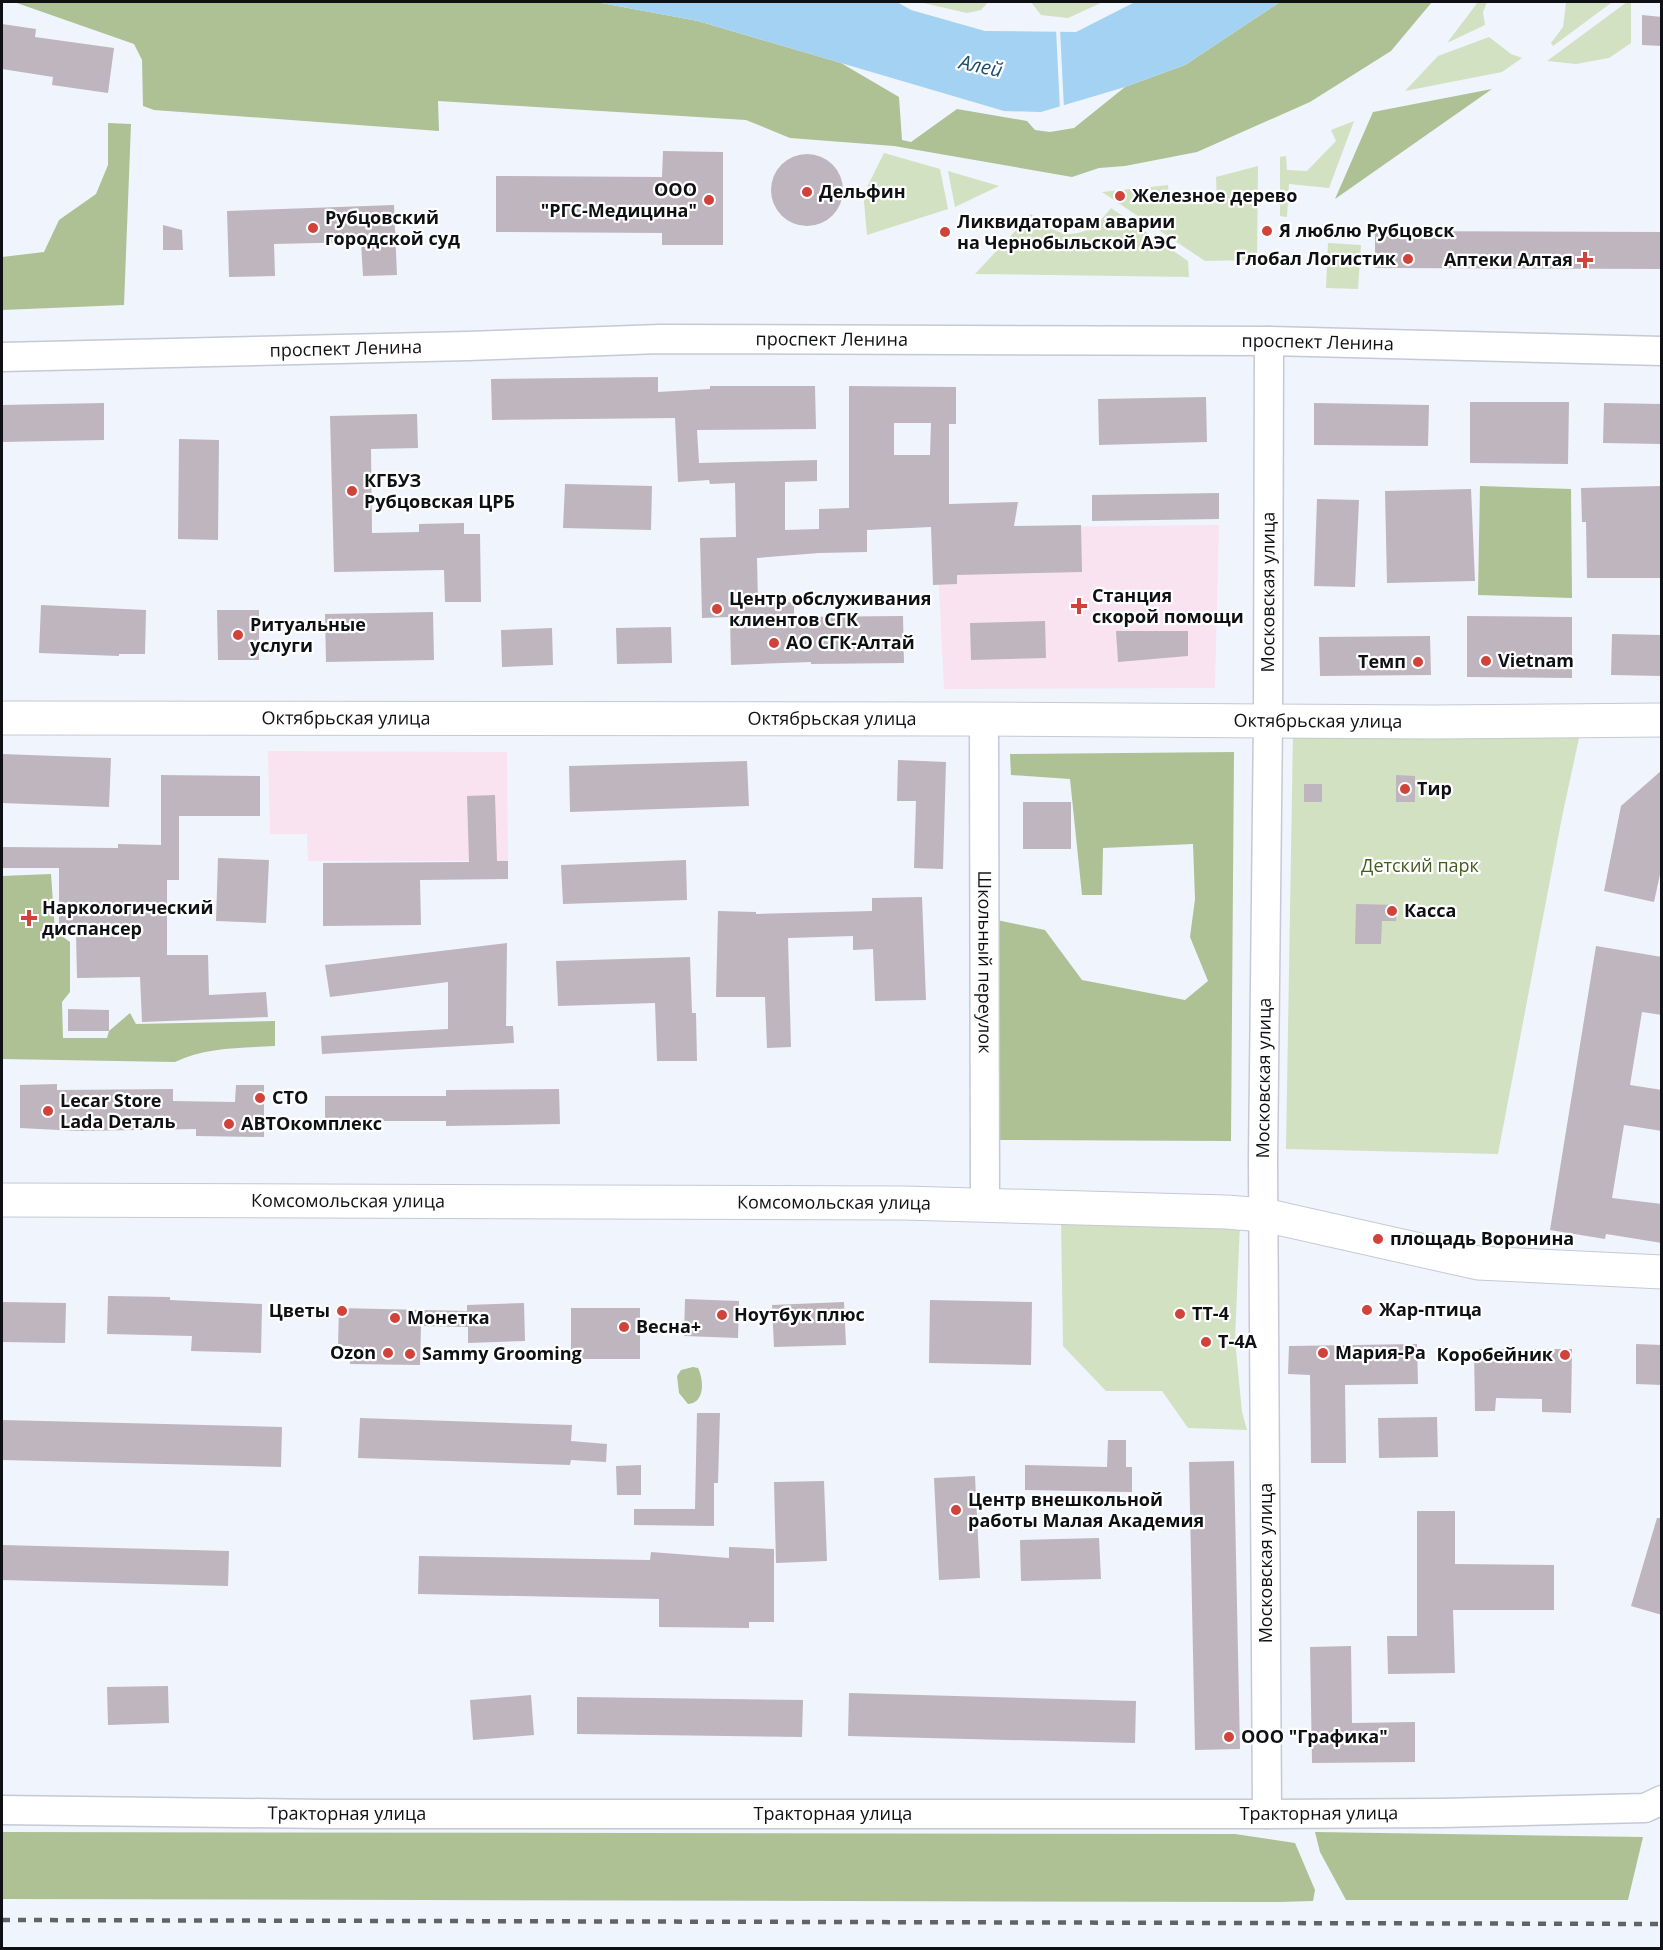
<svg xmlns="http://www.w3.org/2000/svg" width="1663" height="1950" font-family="'Open Sans',sans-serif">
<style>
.commercial{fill:#f9e3f0}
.medical{fill:#fae3f0}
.green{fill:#d2e1c1}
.forest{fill:#adc194}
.water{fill:#a4d2f2}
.pier{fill:#f0f4fd}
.building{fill:#bfb5be;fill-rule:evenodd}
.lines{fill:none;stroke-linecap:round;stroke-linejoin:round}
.minor-casing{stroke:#c5c9d4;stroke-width:31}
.major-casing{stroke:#c5c9d4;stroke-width:35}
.minor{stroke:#fff;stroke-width:28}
.major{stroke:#fff;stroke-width:33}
.rail{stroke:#616369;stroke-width:4.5;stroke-dasharray:8 8;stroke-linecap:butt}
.poi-dot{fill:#d1433a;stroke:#fff;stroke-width:2}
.labels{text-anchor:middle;stroke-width:4.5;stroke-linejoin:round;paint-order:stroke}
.poi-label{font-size:18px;font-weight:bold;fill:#0f1014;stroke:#fff;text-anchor:start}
.street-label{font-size:18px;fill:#0f1014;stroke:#fff}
.park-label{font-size:18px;fill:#445c1b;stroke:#fff}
.water-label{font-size:20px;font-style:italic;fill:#19506f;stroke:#fff}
</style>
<rect width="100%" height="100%" fill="#f0f4fd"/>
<path class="commercial" d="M268 751 507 752 508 861H308L307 834H270Z"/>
<path class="medical" d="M1219 525 1215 688 944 689 936 528Z"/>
<g class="green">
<path d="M919 2H988L981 10 967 13Z"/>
<path d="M1031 2H1103L1068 18 1041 15Z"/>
<path d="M1478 2H1487L1483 12 1485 25 1447 43Z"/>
<path d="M1570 2 1611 3 1553 46 1551 43 1563 27 1566 3Z"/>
<path d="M1627 2H1631V43L1609 58 1576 64 1547 61Z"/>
<path d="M1489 37 1511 54 1522 58 1502 72 1405 91 1438 56Z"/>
<path d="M1354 121 1329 188 1289 184 1287 217 1280 216V157L1286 156 1287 170 1307 171 1336 141 1331 130Z"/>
<path d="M884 153 940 169 948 209 867 235 864 202 866 189Z"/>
<path d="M1258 166 1257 260 1205 261 1102 192 1168 185 1169 200 1217 201 1216 177Z"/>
<path d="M948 171 999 186 955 207Z"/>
<path d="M1111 208 1188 261 1189 277 975 274 1031 214C1061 242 1086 241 1111 208Z"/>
<path d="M1328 243 1361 245 1358 289 1326 288Z"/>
<path d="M1293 733 1579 738 1562 817 1498 1154 1286 1149Z"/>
<path d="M1061 1220 1240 1223 1235 1340 1242 1412 1247 1430 1188 1428 1162 1391H1106L1063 1346Z"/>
</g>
<g class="forest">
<path d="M14 2H596L698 21 841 63 899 97 902 140 911 142 957 109 1027 121 1035 130 1050 132 1074 128 1125 87 1185 65 1280 2H1432L1391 51 1310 102 1197 152 1125 166 1099 168 1072 177 894 146 790 138 746 120 438 101 439 131 154 110 143 106 142 60 134 44Z"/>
<path d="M1492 89 1335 199 1373 112Z"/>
<path d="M108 123 131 124 124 305 2 310V257L44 252 59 220 96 194 108 165Z"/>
<path d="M1480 486 1571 489 1572 598 1478 595Z"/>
<path d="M1234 752 1231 1141 996 1140 997 920 1045 930 1082 980 1185 1000 1208 981 1190 937 1195 899 1193 844 1103 848 1102 895H1082L1070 779 1011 775 1010 754Z"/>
<path d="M51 874 55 931 70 942V992L62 1002 63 1038H107L109 1031 130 1013 136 1024 275 1021V1046C241 1048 205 1047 175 1062L2 1059V876Z"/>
<path d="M693 1367 698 1368C704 1380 705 1403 688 1404L679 1393 677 1376 681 1370Z"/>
<path d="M2 1832 1235 1834 1295 1843 1315 1890 1313 1901 1278 1902 2 1899Z"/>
<path d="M1315 1832 1643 1837 1628 1900H1346L1320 1852Z"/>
</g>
<path class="water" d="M596 2H897L911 10 985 31 1076 32 1135 2H1280L1185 65 1125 87 1041 112 1004 111 698 21Z"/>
<path class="pier" d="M1056 29H1060L1064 109 1060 110Z"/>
<g class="building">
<path d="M1642 15 1662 17V46L1642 45Z"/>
<path d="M2 24 36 29 35 37 114 48 108 93 52 85 53 77 2 69Z"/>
<path d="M663 151 723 152V245H662V233L496 232V176L662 177Z"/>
<circle cx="807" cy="190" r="36"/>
<path d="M394 205 397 275 363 276 361 242 274 244 275 276 229 277 227 211Z"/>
<path d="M163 225 182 230 183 250H163Z"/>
<path d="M1375 231 1662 232V269L1375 268Z"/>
<path d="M658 377V392L710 389V386H815L816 429 697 430 699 463 817 460V481L785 482V530L819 529V509L849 508V386L956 387V424H949V504L1018 502 1014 526 1081 525 1082 572 957 575V584L933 585 931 527 867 530V552L819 553 757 558 758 603 794 602V617L903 616 904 663 811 664V662L731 665 730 617 702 618 700 538 736 537 735 483 710 484 709 480 678 482 675 418 492 420 491 379ZM894 423H931L930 455H894Z"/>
<path d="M1206 397 1207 442 1099 445 1098 399Z"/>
<path d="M1470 402H1569L1568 464 1470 463Z"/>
<path d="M104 403V440L2 442V405Z"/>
<path d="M1314 403 1429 405 1428 446 1314 445Z"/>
<path d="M1604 403 1662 404V444L1603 443Z"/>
<path d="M417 414 418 448 371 449 372 533 419 532V524L464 523V534H480L481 602H445L444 570 334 572 330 416Z"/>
<path d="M179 439 219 440 218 540 178 539Z"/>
<path d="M565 484 652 486 651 530 563 528Z"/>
<path d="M1662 486V578H1587L1586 522H1582L1581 488Z"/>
<path d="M1471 489 1475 581 1387 583 1385 491Z"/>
<path d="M1219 493V519L1092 521V495Z"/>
<path d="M1317 499 1359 500 1355 587 1314 586Z"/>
<path d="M41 605 146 610 145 654H119V656L39 653Z"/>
<path d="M217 610H259V660H218Z"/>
<path d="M433 612 434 660 326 662 325 614Z"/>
<path d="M1467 616 1572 617V678L1467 677Z"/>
<path d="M1045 621 1046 658 971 660 970 623Z"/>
<path d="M671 627 672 663 617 664 616 628Z"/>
<path d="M552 628 553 665 502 667 501 630Z"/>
<path d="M1116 631H1188V656L1118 662Z"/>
<path d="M1612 634 1662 635V676L1611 675Z"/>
<path d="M1430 636 1431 675 1320 676 1319 637Z"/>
<path d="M2 754 111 758 109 807 2 803Z"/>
<path d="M898 760 946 762 943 869 914 868 916 801H897Z"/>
<path d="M747 761 749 806 570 812 569 766Z"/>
<path d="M1662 770V865L1654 902 1604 891 1621 806Z"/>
<path d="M161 775 260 776V816H179V880H167V955H208L209 995 266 992 268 1017 142 1022 140 977 77 978 76 933 59 932V868H2V847L118 848V844L161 845Z"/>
<path d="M1396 775 1415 776V802H1396Z"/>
<rect x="1304" y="784" width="18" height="18"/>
<path d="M495 795 497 861H508V879L420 880 421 925 323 926V863L469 862 467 796Z"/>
<rect x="1023" y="802" width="48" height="47"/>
<path d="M218 858 269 860 266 923 216 921Z"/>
<path d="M686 860 687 900 563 904 561 865Z"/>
<path d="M922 897 926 1000 875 1001 873 949 853 950V936L788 938 791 1047 767 1048 765 997H716L718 911 756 912V914L872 911V898Z"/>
<path d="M1356 904 1397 905 1396 921H1382L1381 944H1355Z"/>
<path d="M507 943 506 1026H513L514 1043 322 1054 321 1036 448 1029V982L330 997 325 965Z"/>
<path d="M1596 946 1662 957V1015L1642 1012 1630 1085 1662 1090V1131L1624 1125 1612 1198 1662 1204V1243L1606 1234 1605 1239 1550 1230Z"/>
<path d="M690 957 692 1013H696L697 1061H657L655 1003 558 1006 556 961Z"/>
<path d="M68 1009 109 1010V1031H68Z"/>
<path d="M57 1084V1090L173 1089V1101L235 1102 236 1085H264V1137L196 1136V1129L78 1131 20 1128V1085Z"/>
<path d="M559 1089 560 1124 446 1126V1121H325V1096H446V1090Z"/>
<path d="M108 1296 170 1297V1300L262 1304 261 1353 191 1351 192 1336 107 1334Z"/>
<path d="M685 1299 739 1301 738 1338 684 1336Z"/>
<path d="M930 1300 1032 1302 1031 1365 929 1363Z"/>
<path d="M2 1302 66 1303 65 1343 2 1342Z"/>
<path d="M844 1302 846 1345 774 1347 772 1305Z"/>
<path d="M524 1303 525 1341 468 1343V1327L421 1326 420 1365 350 1364V1346H338L339 1308 467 1311V1305Z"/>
<rect x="571" y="1308" width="69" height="51"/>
<path d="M1417 1344 1418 1384 1345 1385 1346 1463H1311L1310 1375 1288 1374 1289 1346Z"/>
<path d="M1636 1344 1662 1345V1385L1636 1384Z"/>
<path d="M1474 1349H1572L1571 1413 1542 1412V1399L1496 1398 1495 1411H1475Z"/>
<path d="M697 1413H720L718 1483H714V1526L634 1525V1509H695Z"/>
<path d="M1437 1417 1438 1457 1379 1458 1378 1418Z"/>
<path d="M360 1418 572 1425 571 1441 607 1444 606 1462 571 1460 570 1465 358 1458Z"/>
<path d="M2 1420 282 1427 281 1467 2 1460Z"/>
<path d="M1108 1440H1126V1467H1132V1492L1025 1490V1465L1107 1467Z"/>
<path d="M1234 1461 1240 1749 1195 1750 1189 1462Z"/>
<path d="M641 1465V1495H617L616 1466Z"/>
<path d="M975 1476 980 1578 939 1580 934 1478Z"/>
<path d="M824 1481 827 1561 776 1563 774 1482Z"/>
<path d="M1417 1511H1455V1564L1554 1565V1610H1453L1455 1673 1388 1674 1387 1636H1417Z"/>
<path d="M1657 1518H1662V1615L1631 1606Z"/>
<path d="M1099 1538 1101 1579 1021 1581 1020 1540Z"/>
<path d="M2 1545 229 1551 228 1586 2 1580Z"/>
<path d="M729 1547 774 1549V1622H749V1628L659 1627V1599L418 1594 419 1556 650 1560 651 1552 729 1558Z"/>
<path d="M1351 1646 1352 1723 1415 1722V1762L1312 1763 1310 1647Z"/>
<path d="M168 1686 169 1723 108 1725 107 1687Z"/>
<path d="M849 1693 1136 1701 1135 1743 848 1736Z"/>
<path d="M531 1695 534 1735 473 1740 470 1700Z"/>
<path d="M577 1697 803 1700 802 1737 577 1734Z"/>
</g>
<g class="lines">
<g class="minor-casing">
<g id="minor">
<path id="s1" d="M2 357 468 346 660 339 1269 341 1662 351"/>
<path id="s2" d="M984 719 985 1204"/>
<path id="s3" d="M2 1810 325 1814H1267L1442 1813 1645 1808 1662 1800"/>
<path id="s4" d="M1267 1814 1263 1161 1268 720 1269 341"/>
</g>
</g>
<g class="major-casing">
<g id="major">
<path id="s5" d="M2 718 964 719 1433 722 1662 720"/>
<path id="s6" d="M2 1200 904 1203 1226 1212 1264 1215 1478 1263 1662 1272"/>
</g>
</g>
<use href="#minor" class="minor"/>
<use href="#major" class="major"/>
<path class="rail" d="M2 1920 1662 1924"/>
</g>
<g class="poi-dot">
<circle cx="807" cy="192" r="6"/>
<circle cx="1120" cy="196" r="6"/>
<circle cx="709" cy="200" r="6"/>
<circle cx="313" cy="228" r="6"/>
<circle cx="1267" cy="231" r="6"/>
<circle cx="945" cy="232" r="6"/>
<circle cx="1408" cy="259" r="6"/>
<path d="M1582 251h6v6h6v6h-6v6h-6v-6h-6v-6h6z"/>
<circle cx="352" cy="491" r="6"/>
<path d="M1076 597h6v6h6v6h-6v6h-6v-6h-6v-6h6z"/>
<circle cx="717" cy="609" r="6"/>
<circle cx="238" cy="635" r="6"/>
<circle cx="774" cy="643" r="6"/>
<circle cx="1486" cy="661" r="6"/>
<circle cx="1418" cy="662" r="6"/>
<circle cx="1405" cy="789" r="6"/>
<circle cx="1392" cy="911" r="6"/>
<path d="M26 909h6v6h6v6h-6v6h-6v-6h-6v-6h6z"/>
<circle cx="260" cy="1098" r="6"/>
<circle cx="48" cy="1111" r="6"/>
<circle cx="229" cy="1124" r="6"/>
<circle cx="1378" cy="1239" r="6"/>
<circle cx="1367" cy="1310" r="6"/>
<circle cx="342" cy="1311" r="6"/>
<circle cx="1180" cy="1314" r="6"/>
<circle cx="722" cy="1315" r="6"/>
<circle cx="395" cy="1318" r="6"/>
<circle cx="624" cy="1327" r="6"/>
<circle cx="1206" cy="1342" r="6"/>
<circle cx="388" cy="1353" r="6"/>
<circle cx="1323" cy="1353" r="6"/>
<circle cx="410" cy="1354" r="6"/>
<circle cx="1565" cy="1355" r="6"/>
<circle cx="956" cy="1510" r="6"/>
<circle cx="1229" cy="1737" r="6"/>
</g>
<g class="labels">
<g class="poi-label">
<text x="697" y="196" text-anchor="end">ООО<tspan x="697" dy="21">"РГС-Медицина"</tspan></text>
<text x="819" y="198">Дельфин</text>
<text x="1132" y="202">Железное дерево</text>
<text x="325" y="224">Рубцовский<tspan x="325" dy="21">городской суд</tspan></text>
<text x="957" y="228">Ликвидаторам аварии<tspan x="957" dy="21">на Чернобыльской АЭС</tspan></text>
<text x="1279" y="237">Я люблю Рубцовск</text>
<text x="1396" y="265" text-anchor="end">Глобал Логистик</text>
<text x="1573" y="266" text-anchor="end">Аптеки Алтая</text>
<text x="364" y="487">КГБУЗ<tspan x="364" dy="21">Рубцовская ЦРБ</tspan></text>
<text x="1092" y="602">Станция<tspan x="1092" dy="21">скорой помощи</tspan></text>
<text x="729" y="605">Центр обслуживания<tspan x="729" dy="21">клиентов СГК</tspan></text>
<text x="250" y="631">Ритуальные<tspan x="250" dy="21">услуги</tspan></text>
<text x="786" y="649">АО СГК-Алтай</text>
<text x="1498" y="667">Vietnam</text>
<text x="1406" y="668" text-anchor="end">Темп</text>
<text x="1417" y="795">Тир</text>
<text x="42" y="914">Наркологический<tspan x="42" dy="21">диспансер</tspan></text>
<text x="1404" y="917">Касса</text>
<text x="272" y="1104">СТО</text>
<text x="60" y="1107">Lecar Store<tspan x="60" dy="21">Lada Dеталь</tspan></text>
<text x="241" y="1130">АВТОкомплекс</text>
<text x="1390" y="1245">площадь Воронина</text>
<text x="1379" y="1316">Жар-птица</text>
<text x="330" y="1317" text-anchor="end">Цветы</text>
<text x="1192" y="1320">ТТ-4</text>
<text x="734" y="1321">Ноутбук плюс</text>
<text x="407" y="1324">Монетка</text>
<text x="636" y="1333">Весна+</text>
<text x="1218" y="1348">Т-4А</text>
<text x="376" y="1359" text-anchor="end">Ozon</text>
<text x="1335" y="1359">Мария-Ра</text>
<text x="422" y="1360">Sammy Grooming</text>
<text x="1553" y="1361" text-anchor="end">Коробейник</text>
<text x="968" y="1506">Центр внешкольной<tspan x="968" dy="21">работы Малая Академия</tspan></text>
<text x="1241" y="1743">ООО "Графика"</text>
</g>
<g class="street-label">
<text dy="6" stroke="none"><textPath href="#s1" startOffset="830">проспект Ленина</textPath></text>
<text dy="6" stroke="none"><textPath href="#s1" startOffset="1316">проспект Ленина</textPath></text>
<text dy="6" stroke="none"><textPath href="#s1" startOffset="344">проспект Ленина</textPath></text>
<text dy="6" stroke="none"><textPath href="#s4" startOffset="1222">Московская улица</textPath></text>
<text dy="6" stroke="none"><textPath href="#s5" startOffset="344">Октябрьская улица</textPath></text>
<text dy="6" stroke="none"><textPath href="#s5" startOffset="830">Октябрьская улица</textPath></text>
<text dy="6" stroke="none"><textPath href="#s5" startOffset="1316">Октябрьская улица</textPath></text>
<text dy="6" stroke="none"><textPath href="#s2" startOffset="243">Школьный переулок</textPath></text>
<text dy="6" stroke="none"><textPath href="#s4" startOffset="736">Московская улица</textPath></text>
<text dy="6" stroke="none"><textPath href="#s6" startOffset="346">Комсомольская улица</textPath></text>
<text dy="6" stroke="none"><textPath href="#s6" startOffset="832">Комсомольская улица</textPath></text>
<text transform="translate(1266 1563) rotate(-90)" y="6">Московская улица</text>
<text dy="6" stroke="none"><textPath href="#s3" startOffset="345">Тракторная улица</textPath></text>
<text dy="6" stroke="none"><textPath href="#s3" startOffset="1317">Тракторная улица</textPath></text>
<text dy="6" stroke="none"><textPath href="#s3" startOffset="831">Тракторная улица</textPath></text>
</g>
<g class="park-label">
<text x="1420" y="872">Детский парк</text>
</g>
<g class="water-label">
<text transform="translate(981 66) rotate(12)" y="7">Алей</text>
</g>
</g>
<rect width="1663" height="1950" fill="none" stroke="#0f1014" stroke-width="6"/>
</svg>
